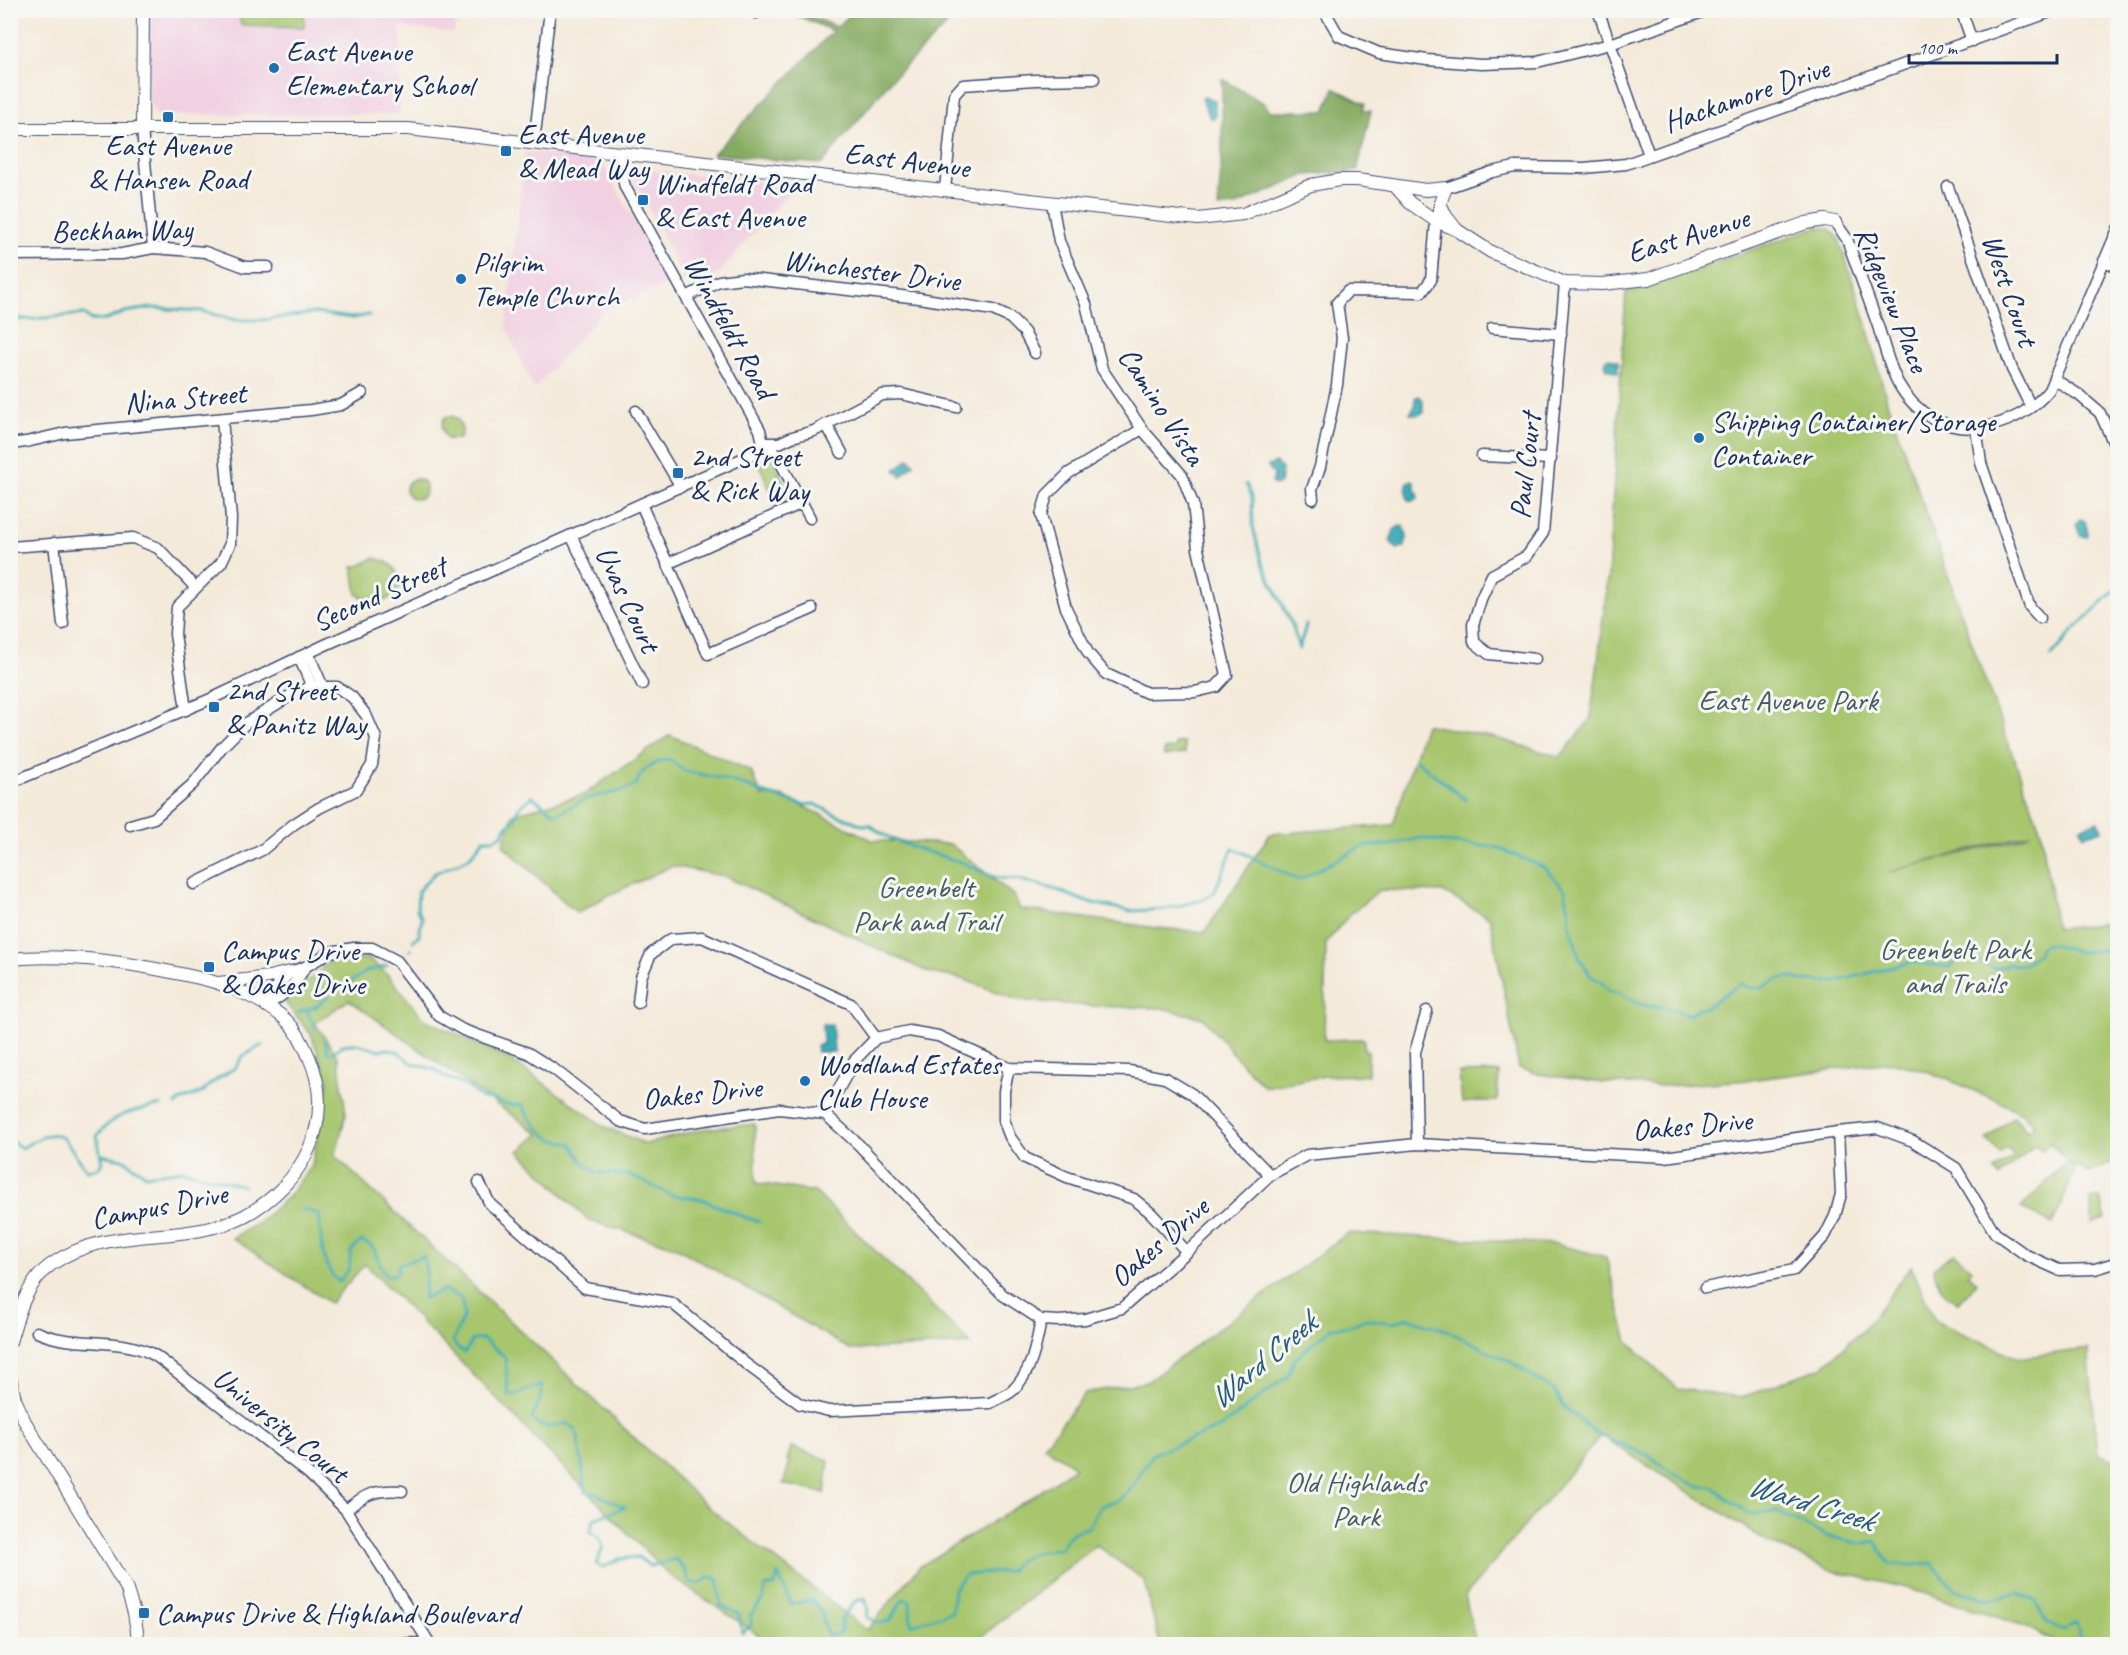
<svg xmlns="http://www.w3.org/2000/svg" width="2128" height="1655" font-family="Caveat,sans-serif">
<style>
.built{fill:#f1d0e2}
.green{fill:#a7c66e;stroke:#617a66;stroke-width:1.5;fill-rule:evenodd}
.forest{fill:#85ab61;stroke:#506d60;stroke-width:1.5}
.water{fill:#3badb4;stroke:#2b6e89;stroke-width:1.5}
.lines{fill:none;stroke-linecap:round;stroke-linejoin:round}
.stream{stroke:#3badb4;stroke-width:3}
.minor-casing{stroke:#3c4b71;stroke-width:13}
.tertiary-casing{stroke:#3c4b71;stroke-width:14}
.minor{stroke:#fff;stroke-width:10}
.tertiary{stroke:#fff;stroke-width:12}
.poi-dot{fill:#1f6fb2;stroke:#f6f6f2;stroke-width:2}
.labels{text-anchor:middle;stroke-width:6;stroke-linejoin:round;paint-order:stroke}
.poi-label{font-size:30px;fill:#1b2f5e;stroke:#f6f6f2;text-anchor:start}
.street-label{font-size:30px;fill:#1b2f5e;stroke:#f6f6f2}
.park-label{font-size:30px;fill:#455c63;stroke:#f6f6f2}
.water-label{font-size:32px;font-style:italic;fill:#265b7c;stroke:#f6f6f2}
</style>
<rect width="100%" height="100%" fill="#f6f6f2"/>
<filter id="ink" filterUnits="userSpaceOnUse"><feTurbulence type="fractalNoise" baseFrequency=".0167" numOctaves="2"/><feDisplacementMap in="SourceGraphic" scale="12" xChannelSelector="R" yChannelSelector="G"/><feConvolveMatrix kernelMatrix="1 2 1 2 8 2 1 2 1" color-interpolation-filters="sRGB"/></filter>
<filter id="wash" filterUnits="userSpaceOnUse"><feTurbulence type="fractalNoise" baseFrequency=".008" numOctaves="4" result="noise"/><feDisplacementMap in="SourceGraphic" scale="24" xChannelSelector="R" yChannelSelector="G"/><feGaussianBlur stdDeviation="1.35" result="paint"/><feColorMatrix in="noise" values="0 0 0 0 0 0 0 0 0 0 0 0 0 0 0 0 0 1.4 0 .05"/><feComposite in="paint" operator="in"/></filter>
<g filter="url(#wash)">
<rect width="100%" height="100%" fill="#f4eada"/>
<g class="built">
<path d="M147 11H458L454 33 401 27 400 114 156 115 149 103Z"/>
<path d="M525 152 601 160 668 284 603 311 534 389 506 327Z"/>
<path d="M640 169 711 176 794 186 717 275 696 282 684 280 659 227 634 180 636 173Z"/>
</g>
<g class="green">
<path d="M239 11H304V27L241 25Z"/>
<path d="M1817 227C1829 227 1833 230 1839 239L1863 312 1888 405 1982 672 2041 831 2056 929 2117 922V1160L2089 1173 2067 1161 2050 1143 2042 1150 2035 1145 1999 1177 1994 1171 2014 1156 2007 1148 2000 1154 1987 1139 2014 1116 2027 1131 2034 1126 2022 1113 1994 1099 1927 1071 1890 1062 1749 1080 1666 1086 1604 1083 1539 1074 1519 1068 1490 918 1443 892 1380 890 1349 915 1326 943 1324 1040 1364 1039V1050L1368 1051V1075L1324 1076 1265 1087 1244 1066 1203 1018 1161 1008 1092 1006 1018 1000 963 979 930 973 724 876 672 866 607 896 577 913 503 845 513 814 583 795 670 735 751 771 762 796H783L872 840 950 844 1013 895 1020 909 1157 928 1205 932 1270 834 1393 825 1425 724 1496 738 1560 757 1590 720 1596 678 1608 577 1626 292 1645 287ZM2030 834 2015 840 1889 872Z"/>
<path d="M451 416 457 418C461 426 465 431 459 439H447C442 431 440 425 445 417Z"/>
<path d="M769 457 772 458 790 494C790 502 784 505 778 508L758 462Z"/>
<circle cx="416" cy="489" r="10"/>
<path d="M374 558C392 561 398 569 400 586L393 597 375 604 357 594 353 567 361 565Z"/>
<path d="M1184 742 1185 753 1164 756V750L1175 748V743Z"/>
<path d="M368 958 387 974 424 1019 511 1060 605 1127 646 1144 703 1129 755 1124 756 1183 815 1192 971 1344 851 1350 676 1247 588 1220 519 1151 539 1134 349 1000 315 1023 338 1057 346 1114 335 1156 709 1508 867 1630 919 1567 1031 1498 1075 1467 1044 1446 1085 1393 1147 1382 1348 1233 1555 1244 1606 1257 1628 1342 1678 1389 1743 1397 1822 1367 1866 1327 1911 1266 1935 1321 2018 1358 2088 1349 2098 1454 2117 1462V1644H2058L2030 1628 1958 1604 1907 1588 1829 1570 1770 1543 1601 1436 1465 1596 1476 1644H1160L1144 1580 1096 1545 972 1644H772L668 1574 365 1264 330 1303 232 1238 258 1223 288 1197 312 1165 328 1081 311 1034 285 1002 328 963Z"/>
<path d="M1499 1072 1497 1101H1480L1462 1103 1459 1073Z"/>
<path d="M2065 1163H2069L2075 1168 2061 1206 2052 1224 2021 1208Z"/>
<path d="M2100 1198 2106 1219 2092 1223 2091 1200Z"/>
<path d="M1954 1253 1972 1270 1968 1274 1977 1282 1958 1303C1946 1297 1935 1282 1934 1268Z"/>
<path d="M791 1447 829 1460 825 1493 783 1484 790 1462 787 1461Z"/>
</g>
<g class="forest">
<path d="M787 11H797L837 27 854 11H961L892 79 822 164 713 154 833 31Z"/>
<path d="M1222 79 1265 104 1270 111H1325L1334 88 1365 104 1363 111H1371L1357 171 1306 175 1235 206 1218 208 1222 154Z"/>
</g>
<g class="water">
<path d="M1204 97 1215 100V118H1210L1202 98Z"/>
<path d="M1609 358 1618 361V373L1606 368 1605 361Z"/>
<path d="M1419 396 1423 400V413L1417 415 1410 414 1414 407 1415 398Z"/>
<path d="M909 458 914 464 901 476 895 470Z"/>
<path d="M1276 463 1282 469 1280 483 1277 485 1272 484 1274 475 1268 466Z"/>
<path d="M1412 481 1415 483V490L1418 493V498L1413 501 1408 500C1406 495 1406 486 1408 482Z"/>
<path d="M2080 519 2085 521 2088 533 2086 537 2080 535 2076 524Z"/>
<path d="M1399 526 1404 527 1407 536 1405 547 1397 549 1390 541 1394 530Z"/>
<path d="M2099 821 2102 830 2084 836 2081 827Z"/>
<path d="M822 1024H832L834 1052H817L816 1045 823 1044Z"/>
</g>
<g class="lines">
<g class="stream">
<path d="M10 319H34L84 314 91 320H106L125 312 151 308 201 311 236 320H262L315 313 352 318 369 315"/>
<path d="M1246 484 1252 497 1253 527 1262 562 1293 627 1299 649 1306 625"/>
<path d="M2051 657 2073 631 2118 587"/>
<path d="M1415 759 1466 800"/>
<path d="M413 941 419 935 422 918 417 910 418 891 435 873 469 858 484 839H494L502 835 505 828 515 820 518 809 532 796 555 814C566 810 575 804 586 799 604 793 619 795 637 784 640 769 655 762 669 759L685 771 733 781 766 794 803 805 815 804 834 814 863 825H870C894 845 931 852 960 862 977 868 994 882 1013 878L1057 890 1084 901 1130 911 1166 909 1202 900 1214 893 1233 848 1299 880 1363 846 1390 845 1421 838 1444 842 1496 847 1545 868 1565 890 1570 915 1569 921 1579 957 1591 976 1600 981 1610 991 1619 992 1637 1003 1648 1006 1665 1007 1690 1015 1698 1008H1704L1740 984 1752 988 1763 987 1778 979 1789 977 1804 981 1835 982 1910 962 1949 967C1969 950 1976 962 1996 969L2009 964 2017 966 2024 964 2038 954 2039 950 2043 945 2051 944 2080 952 2118 949"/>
<path d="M410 951 411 949"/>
<path d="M337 991 367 971 387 966"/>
<path d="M307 1010 315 1029"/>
<path d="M299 1012 317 1006 329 996"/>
<path d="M325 1041 328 1053H333L342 1045 350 1044H357L379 1050 388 1049 398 1052 412 1063 436 1070 446 1077 468 1087 482 1098 495 1100 507 1105H522C528 1117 540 1133 552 1139 557 1141 566 1142 572 1144L583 1162 597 1173 630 1175 671 1195 701 1199 747 1218 759 1221"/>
<path d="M176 1105 179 1101 203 1092 210 1084 236 1067 242 1057 262 1045"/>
<path d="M10 1140 22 1148C66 1120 61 1139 87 1170L98 1168 102 1163 97 1136C116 1111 133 1112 161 1105"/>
<path d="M102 1155 123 1159 146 1175 183 1170 244 1186"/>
<path d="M302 1209 319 1214C321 1236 320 1266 339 1282L349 1269 351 1251 361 1241 372 1246 386 1276 398 1274V1265L424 1256 426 1273 424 1298 444 1290 461 1298 464 1315 453 1341 457 1348 465 1353 472 1340 483 1339 505 1357 509 1396C521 1395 530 1387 542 1385 543 1401 536 1404 532 1419 542 1430 552 1427 566 1423L575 1429 578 1438 586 1493H594L625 1507 594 1519 590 1532 599 1537 603 1547 596 1564 604 1567 619 1559 638 1557 650 1566 676 1559 686 1572 689 1582 700 1584 708 1577 718 1578 721 1606 739 1614 742 1633 752 1625 750 1616 764 1598 765 1588 775 1585 778 1574 791 1604 813 1600 821 1612 827 1634 831 1636 841 1633V1620L855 1601 865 1599 868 1608 867 1617 878 1623 890 1621 903 1599 910 1601 911 1625 952 1612 954 1589 965 1575 1010 1571C1020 1552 1042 1552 1061 1548 1067 1536 1075 1528 1089 1528L1094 1516 1101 1506 1117 1501 1130 1490 1153 1454 1221 1427 1288 1376 1293 1361 1331 1328 1350 1326 1366 1319 1391 1323 1408 1318 1446 1330 1513 1363 1556 1392 1563 1406 1599 1435 1650 1456 1666 1469 1696 1486 1712 1487 1749 1514 1777 1512 1827 1536 1862 1544 1875 1541 1890 1564 1913 1565 1932 1563 1954 1589 1989 1600 2017 1593 2035 1600 2046 1622 2063 1630 2076 1623 2081 1640 2093 1644"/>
</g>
</g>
</g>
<g filter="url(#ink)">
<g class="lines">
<g class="minor-casing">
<g id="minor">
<path d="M752 10 756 13"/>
<path d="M1324 10 1339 36 1379 53 1427 60 1481 64 1537 62 1610 44 1708 10"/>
<path d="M1598 10 1649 155"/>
<path d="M1961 10 1972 41"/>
<path d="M142 129 153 248"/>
<path d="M534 142 550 10"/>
<path d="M622 154 620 166 625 187 760 430 763 443 776 454 810 518"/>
<path d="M1948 187 2012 369 2031 407"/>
<path d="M1446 188 1492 172 1515 167 1584 168 1626 164 2056 10"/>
<path d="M945 190 954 95 963 85 1035 80 1094 79"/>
<path d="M1052 203 1059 241 1086 304 1102 369 1142 429 1182 475 1193 504 1198 549 1227 675 1216 687 1195 692 1147 693 1106 674 1088 653 1066 608 1041 515 1047 495 1069 473 1142 429"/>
<path d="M1835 222 1847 239C1857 268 1868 297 1878 326 1884 345 1889 366 1898 383 1915 414 1947 432 1982 427 2007 424 2033 410 2049 390L2118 229"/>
<path d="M10 255 122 254 153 248 205 252 245 267H268"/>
<path d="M2104 261 2118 267"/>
<path d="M686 297 719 281 743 278 919 298 993 310 1010 318 1024 332 1035 353"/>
<path d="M1492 328 1561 334"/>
<path d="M2054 379 2079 395 2100 413 2118 453"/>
<path d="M636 411 681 487"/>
<path d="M826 424 842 453"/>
<path d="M1976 428 1981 463 2030 607 2040 618"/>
<path d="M763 443H779L792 437 814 431 882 395 901 394 956 407"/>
<path d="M10 444 26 442 65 433 311 410 341 405 362 393"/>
<path d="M1482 456 1551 459"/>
<path d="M1313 499 1312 489 1320 467 1337 385 1342 338 1337 303 1348 291 1422 292 1431 280 1436 221 1440 203"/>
<path d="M641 504 708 654 812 609"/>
<path d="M571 535 642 684"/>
<path d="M54 543 63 624"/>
<path d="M10 547 133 538 158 548 195 587"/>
<path d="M667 564 802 503"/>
<path d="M308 653 323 687"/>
<path d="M299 657 312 687"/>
<path d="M1535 659 1489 654 1474 642 1473 625 1481 599 1492 575 1527 556 1543 533 1565 283"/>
<path d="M186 710 175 634 177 607 221 563 230 544 231 518 222 419"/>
<path d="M10 783 213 698 325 645 755 453 763 443"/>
<path d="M130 825 154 818 193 784 222 747 245 724 296 692 312 687H337L352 697 366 715 376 738 372 765 356 790 319 808 294 824 262 850 194 884"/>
<path d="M638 1003 641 977 651 954 671 939 702 937 851 1004 876 1038"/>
<path d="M266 1005C284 996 295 985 305 967"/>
<path d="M265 1006 273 991 290 972 305 967 330 952 354 948H372L397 961 439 1016 463 1030 528 1053 555 1070 620 1121 645 1129 779 1109 825 1114 858 1144 1003 1295 1041 1320 1059 1321 1085 1319 1122 1308 1187 1252 1270 1175 1307 1155 1417 1144 1665 1157 1838 1132 1878 1128 1913 1141 1956 1168 1995 1233 2026 1255 2059 1270 2095 1269 2118 1262"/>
<path d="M1009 1068 1004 1091V1122L1010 1137 1025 1158 1067 1177 1134 1199 1151 1213 1187 1252"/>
<path d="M825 1114 854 1061 876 1038 909 1031 938 1036 1009 1068 1129 1071 1165 1078 1192 1094 1270 1175"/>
<path d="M1417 1144 1415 1052 1427 1011"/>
<path d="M479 1182 490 1204 585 1288 672 1303 746 1364 800 1404 829 1411 990 1403C997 1399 1006 1396 1012 1391 1032 1372 1036 1346 1041 1320"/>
<path d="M1705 1288 1794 1270 1825 1236 1835 1216 1841 1194 1838 1132"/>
<path d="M37 1332C75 1349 119 1335 156 1356L308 1473 346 1510 430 1644"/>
<path d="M346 1510C365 1494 376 1489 402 1491"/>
<path d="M383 1644 429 1643"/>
</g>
</g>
<g class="tertiary-casing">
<g id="tertiary">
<path d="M10 129H408L1198 219 1243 214 1311 185 1339 180H1357L1426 190 1446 188 1440 203 1446 216 1457 230"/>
<path d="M142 129 143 10"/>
<path d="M1395 186 1410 203 1436 221 1457 230 1491 252 1565 283 1603 284 1648 279 1806 223 1825 220 1835 222"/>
<path d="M10 959C74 953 137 964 199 978 226 984 269 1002 288 1022 297 1031 304 1045 309 1057 337 1120 303 1185 244 1216 183 1247 110 1223 52 1264 27 1281 18 1314 10 1342"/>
<path d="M219 983 269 977 290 972"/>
<path d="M10 1377 15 1399 25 1422 126 1587 134 1613 139 1644"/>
</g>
</g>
<use href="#minor" class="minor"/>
<use href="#tertiary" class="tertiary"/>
</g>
</g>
<g class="poi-dot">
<circle cx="274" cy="68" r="6"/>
<rect x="162" y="111" width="12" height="12" rx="3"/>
<rect x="500" y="145" width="12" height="12" rx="3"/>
<rect x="637" y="194" width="12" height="12" rx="3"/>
<circle cx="461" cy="279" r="6"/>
<circle cx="1699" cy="438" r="6"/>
<rect x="672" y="467" width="12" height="12" rx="3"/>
<rect x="208" y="701" width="12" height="12" rx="3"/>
<rect x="203" y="961" width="12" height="12" rx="3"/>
<circle cx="805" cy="1081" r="6"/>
<rect x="138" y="1607" width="12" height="12" rx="3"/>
</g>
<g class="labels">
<g class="poi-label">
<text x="286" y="61">East Avenue<tspan x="286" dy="34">Elementary School</tspan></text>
<text x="518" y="144">East Avenue<tspan x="518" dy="34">&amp; Mead Way</tspan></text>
<text x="168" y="155" text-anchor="middle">East Avenue<tspan x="168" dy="34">&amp; Hansen Road</tspan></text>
<text x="655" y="193">Windfeldt Road<tspan x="655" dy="34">&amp; East Avenue</tspan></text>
<text x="473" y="272">Pilgrim<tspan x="473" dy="34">Temple Church</tspan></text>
<text x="1711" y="431">Shipping Container/Storage<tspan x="1711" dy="34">Container</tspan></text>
<text x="690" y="466">2nd Street<tspan x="690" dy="34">&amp; Rick Way</tspan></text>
<text x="226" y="700">2nd Street<tspan x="226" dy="34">&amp; Panitz Way</tspan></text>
<text x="221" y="960">Campus Drive<tspan x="221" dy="34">&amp; Oakes Drive</tspan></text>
<text x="817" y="1074">Woodland Estates<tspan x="817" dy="34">Club House</tspan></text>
<text x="156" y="1623">Campus Drive &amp; Highland Boulevard</text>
</g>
<g class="street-label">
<text transform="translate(1746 95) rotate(-19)" y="10">Hackamore Drive</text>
<text transform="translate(907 160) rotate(7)" y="10">East Avenue</text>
<text transform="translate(122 230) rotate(-1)" y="10">Beckham Way</text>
<text transform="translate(1688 235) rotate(-17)" y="10">East Avenue</text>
<text transform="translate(872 270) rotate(7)" y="10">Winchester Drive</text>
<text transform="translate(2010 290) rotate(71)" y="10">West Court</text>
<text transform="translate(1892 299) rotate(68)" y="10">Ridgeview Place</text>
<text transform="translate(730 327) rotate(61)" y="10">Windfeldt Road</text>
<text transform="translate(185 398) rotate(-5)" y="10">Nina Street</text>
<text transform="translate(1162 406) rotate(57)" y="10">Camino Vista</text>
<text transform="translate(1525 466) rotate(-84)" y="10">Paul Court</text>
<text transform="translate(379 594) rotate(-24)" y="10">Second Street</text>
<text transform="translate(628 599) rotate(65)" y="10">Uvas Court</text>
<text transform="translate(702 1093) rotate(-6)" y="10">Oakes Drive</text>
<text transform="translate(1692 1125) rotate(-5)" y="10">Oakes Drive</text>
<text transform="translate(159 1206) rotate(-11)" y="10">Campus Drive</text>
<text transform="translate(1159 1242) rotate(-41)" y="10">Oakes Drive</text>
<text transform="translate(281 1425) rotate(39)" y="10">University Court</text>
</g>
<g class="park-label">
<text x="1788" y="710">East Avenue Park</text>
<text x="926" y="897">Greenbelt<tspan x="926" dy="34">Park and Trail</tspan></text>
<text x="1955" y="959">Greenbelt Park<tspan x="1955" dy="34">and Trails</tspan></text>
<text x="1356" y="1492">Old Highlands<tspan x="1356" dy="34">Park</tspan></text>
</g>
<g class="water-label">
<text transform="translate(1262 1360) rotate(-40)" y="11">Ward Creek</text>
<text transform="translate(1811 1502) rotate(17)" y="11">Ward Creek</text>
</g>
</g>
<rect width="2128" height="1655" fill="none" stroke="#f6f6f2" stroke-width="36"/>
<path d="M1909 54v9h148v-9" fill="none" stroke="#1b2f5e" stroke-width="3"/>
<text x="1918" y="54" font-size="18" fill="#1b2f5e" stroke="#f6f6f2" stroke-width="4.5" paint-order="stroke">100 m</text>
</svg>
